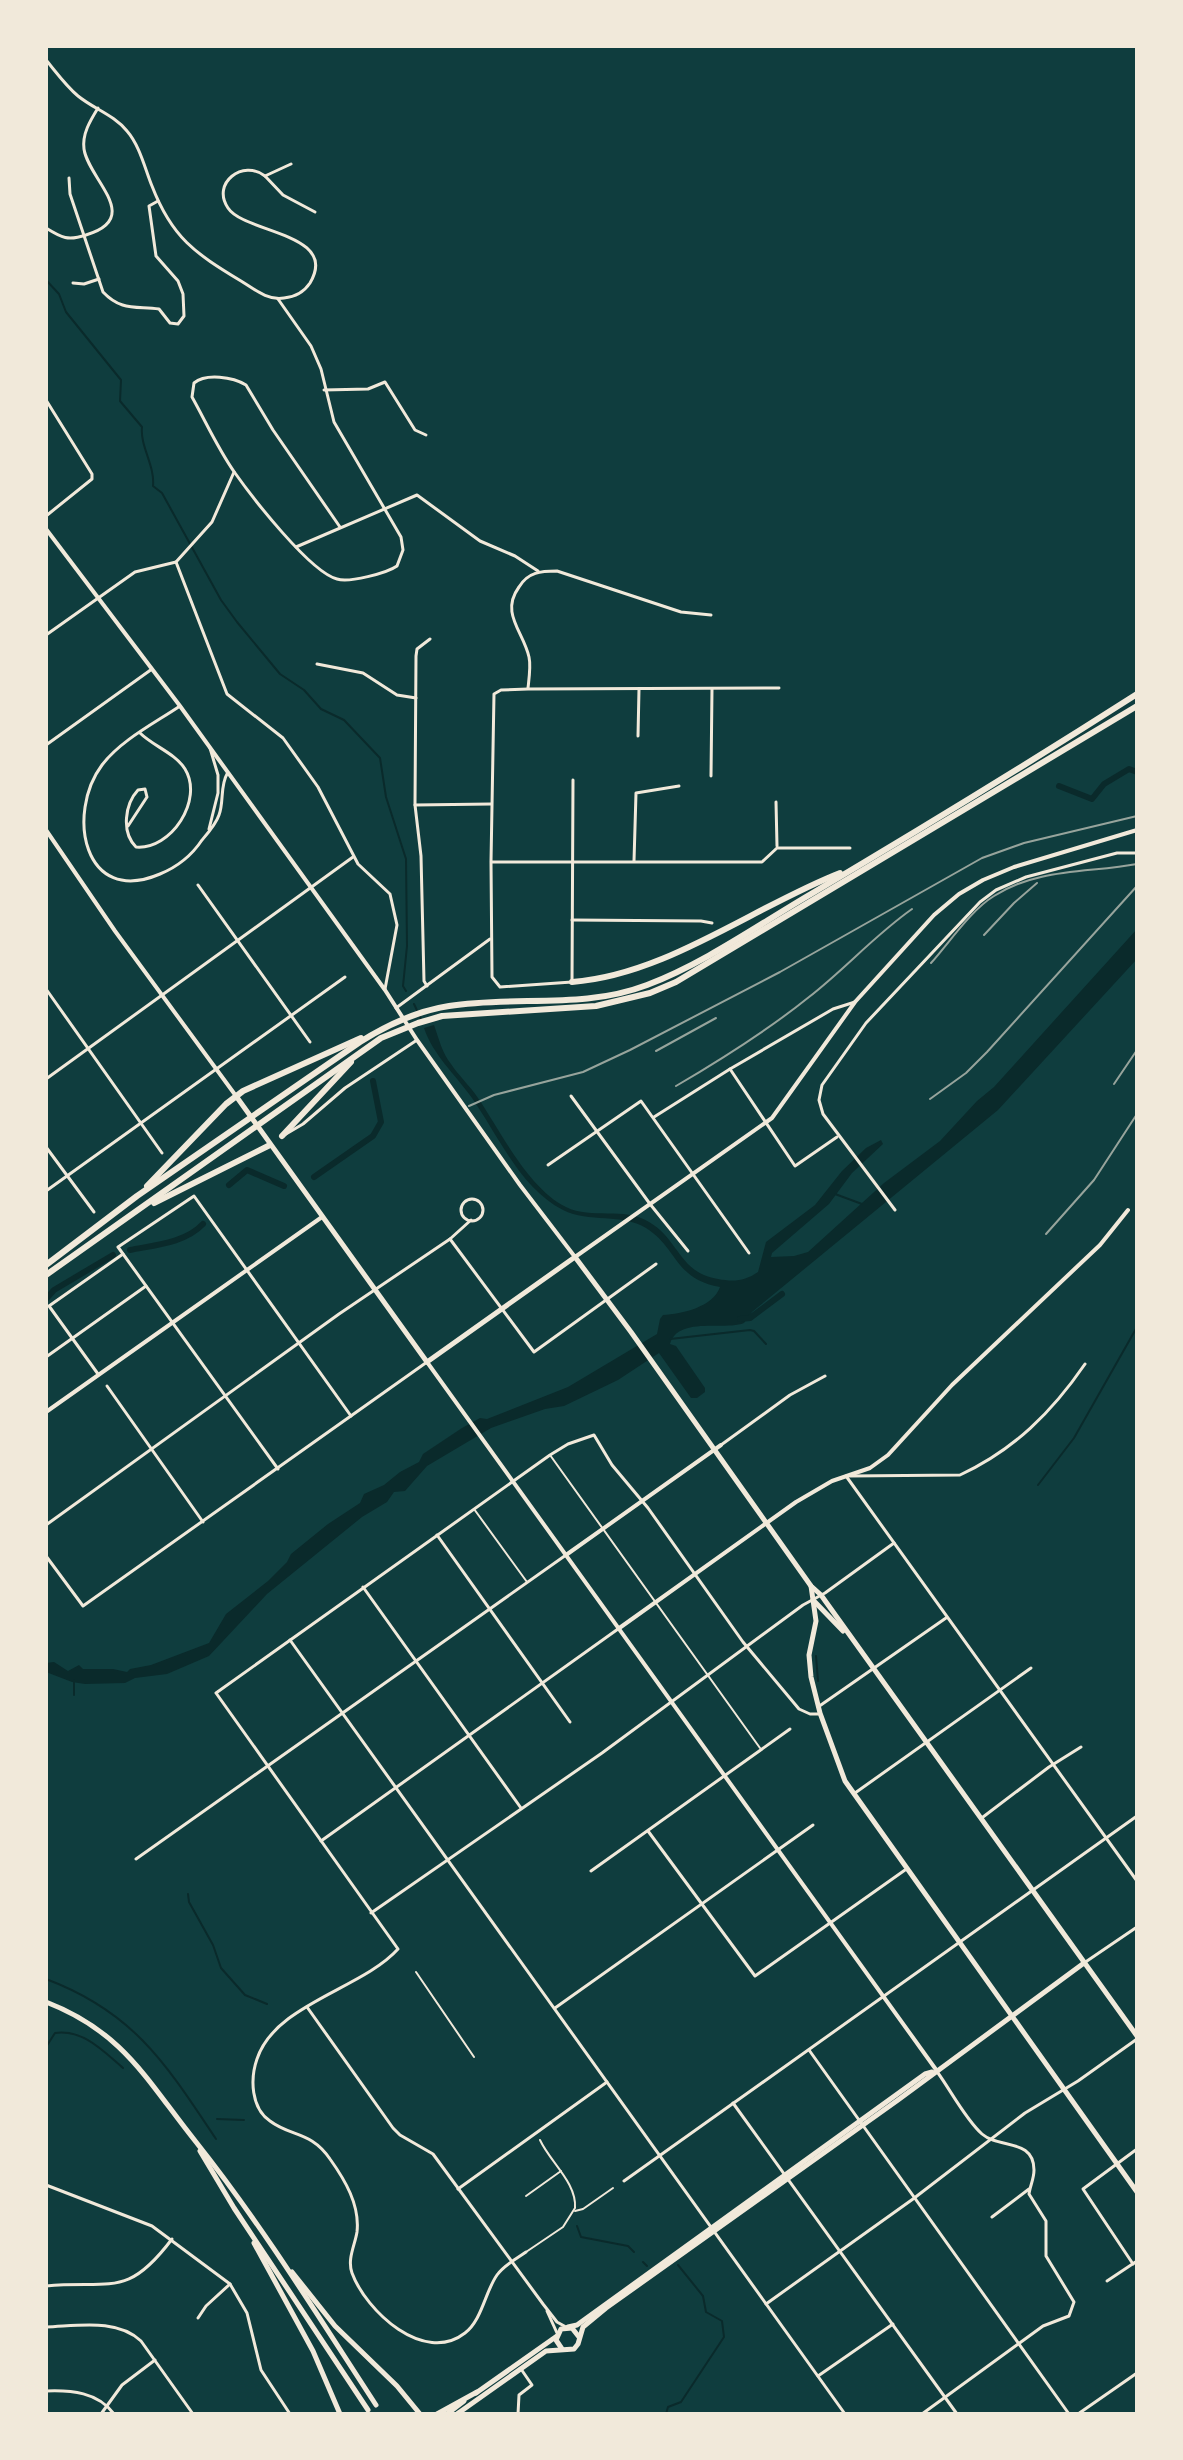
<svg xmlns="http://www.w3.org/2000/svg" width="1183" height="2460" font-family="Roboto,sans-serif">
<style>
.water{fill:#0a2a2b}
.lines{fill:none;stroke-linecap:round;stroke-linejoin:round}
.stream{stroke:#0a2a2b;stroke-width:2}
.canal{stroke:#0a2a2b;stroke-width:6}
.service{stroke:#f1e9da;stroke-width:2}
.pedestrian{stroke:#f1e9da;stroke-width:2}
.minor{stroke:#f1e9da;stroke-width:3}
.tertiary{stroke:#f1e9da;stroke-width:4}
.secondary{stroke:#f1e9da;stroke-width:5}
.trunk{stroke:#f1e9da;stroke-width:5}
.motorway{stroke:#f1e9da;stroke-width:6}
.rail{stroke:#97a49c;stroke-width:2}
</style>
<rect width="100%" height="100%" fill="#0f3d3e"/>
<path class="water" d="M1137 929V959L998 1110 752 1312 744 1323C724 1331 678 1316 670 1344L676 1346 705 1388V1392L697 1398H691L659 1353 618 1380 564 1406 545 1409 491 1428 427 1466 405 1491 394 1492 387 1502 362 1517 267 1594 209 1656 167 1674 135 1678 125 1683 85 1684 72 1682 46 1672V1663L54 1662 68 1671 79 1665 83 1669H113L127 1672 130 1669 151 1665 209 1643 226 1614 268 1581 287 1562 291 1554 328 1524 360 1503 364 1494 384 1485 400 1472 419 1462 423 1454 462 1428 480 1418 487 1419 568 1387 657 1334 660 1319 663 1315C682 1314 713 1307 720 1287 674 1279 678 1248 646 1228 622 1213 589 1223 563 1210 520 1188 498 1135 472 1098 455 1074 433 1055 424 1028L434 1025C439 1039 442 1053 451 1064 459 1076 470 1086 478 1098 501 1132 528 1188 566 1207 592 1220 623 1206 649 1222 679 1239 679 1273 718 1279 734 1282 745 1281 758 1272L766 1242 815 1205 842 1171 866 1148 881 1140 883 1144 852 1173 829 1204 772 1253 771 1257 794 1256 808 1252 884 1183 940 1141 977 1101 994 1087Z"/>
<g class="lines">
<g class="stream">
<path d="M46 280 59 294 66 312 121 380 120 401 142 427C140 447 155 465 153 486L162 493 221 600 237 622 280 674 304 690 321 709 344 720 380 758 386 797 406 859 407 946 403 986 406 991"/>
<path d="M414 1004 421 1019"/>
<path d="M835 1194 862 1204"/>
<path d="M670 1339 750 1330 754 1331 766 1344"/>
<path d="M1038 1485 1074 1438 1137 1327"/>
<path d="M816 1656 818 1681"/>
<path d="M74 1695V1680"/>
<path d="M188 1894 189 1902 213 1945 221 1968 245 1995 267 2004"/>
<path d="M46 1979C134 2012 166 2064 216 2139"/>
<path d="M46 2047 55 2033C83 2029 103 2051 123 2068"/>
<path d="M217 2119 244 2120"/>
<path d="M577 2226 581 2237 628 2246 634 2252"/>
<path d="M643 2262 647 2266"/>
<path d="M666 2414 668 2407 681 2402 724 2337 722 2321 706 2312 703 2296 678 2265"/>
</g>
<g class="canal">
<path d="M1059 786 1092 799 1104 784 1129 769 1137 772"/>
<path d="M314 1177 373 1136 381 1122 373 1081"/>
<path d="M229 1185 247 1170 284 1186"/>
<path d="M130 1250C155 1245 185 1243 203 1224"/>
<path d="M46 1299 54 1290 113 1255"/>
<path d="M740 1319 750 1318 782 1294"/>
</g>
<g class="service">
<path d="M550 1455 760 1748"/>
<path d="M474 1509 527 1582"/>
</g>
<g class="pedestrian">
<path d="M416 1972 474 2057"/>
<path d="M526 2196 561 2171"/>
<path d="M575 2211 583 2209 613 2188"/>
<path d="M526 2252 563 2227 575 2208C577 2183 550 2162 540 2140"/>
</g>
<g class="minor">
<path d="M46 60C56 72 66 86 78 96 94 109 114 115 127 131 140 146 145 169 152 186 172 238 195 253 241 281 254 289 268 301 284 298 295 297 304 292 310 283 340 233 244 233 228 208 211 183 243 159 265 176L291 164"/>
<path d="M265 176 283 195 315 212"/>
<path d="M69 178 70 194 103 292C121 311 135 306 159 309L170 323 178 324 184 316 183 294 178 281 156 256 149 206 158 201"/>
<path d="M46 228C62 238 68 241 86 235 144 218 88 179 84 149 82 134 90 121 98 108"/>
<path d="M73 283 84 284 99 279"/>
<path d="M278 299 311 346 321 369 334 422 401 537 403 550 397 566C387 573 349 583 337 579 310 572 252 497 235 473 218 449 206 422 192 397L194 383C206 373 233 377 246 385L273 430 340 527"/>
<path d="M324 390 368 389 385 382 415 430 426 435"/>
<path d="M46 400 92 474V479L46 516"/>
<path d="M296 547 417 495 480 541 515 556 538 571"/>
<path d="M176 562 227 694 283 738 318 787 358 864 390 894 397 925 385 989"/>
<path d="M46 635 135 572 176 562 212 522 234 472"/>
<path d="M317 664 363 673 397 695 416 698"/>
<path d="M528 688C529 679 531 666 529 657 523 631 500 613 519 587 528 572 541 571 557 571L681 612 711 615"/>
<path d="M180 706C155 723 121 740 102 765 66 813 83 907 160 874 177 867 192 855 202 840 208 833 216 824 219 815 224 802 220 786 227 774"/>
<path d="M638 736 639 689"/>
<path d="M46 745 152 669"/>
<path d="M711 776 712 689"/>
<path d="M573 780 572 982 500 987 492 977 491 862 494 694 501 690 528 689 779 688"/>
<path d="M776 802 777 846"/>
<path d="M415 805 491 804"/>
<path d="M128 826 147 797 145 789 138 790C125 804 121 832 136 847 171 850 204 800 185 769 175 753 153 746 140 733"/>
<path d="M209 829 218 793V775L210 748"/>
<path d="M634 861 636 793 679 786"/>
<path d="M492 862H762L777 848H850"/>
<path d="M198 885 310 1042"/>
<path d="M572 920 701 921 712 923"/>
<path d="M427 986 424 981 421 856 415 805 416 656 417 649 430 639"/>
<path d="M46 989 162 1153"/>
<path d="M396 1008 490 939"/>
<path d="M730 1069 795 1166 837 1137"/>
<path d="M46 1079 353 857"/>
<path d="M571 1096 650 1204 688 1251"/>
<path d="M654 1117 730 1069 833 1009 855 1002"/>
<path d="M286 1134 303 1124 345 1088 417 1040"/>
<path d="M46 1147 94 1212"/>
<path d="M548 1165 641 1101 749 1253"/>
<path d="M46 1191 345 977"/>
<circle cx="472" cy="1210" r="11"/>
<path d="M895 1210 823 1114 819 1100 822 1085 866 1023 980 902 996 890 1026 877 1117 853H1137"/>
<path d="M450 1239 534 1352 656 1264"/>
<path d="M46 1357 146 1286"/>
<path d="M98 1374 49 1306 123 1254"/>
<path d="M107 1386 203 1522"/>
<path d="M721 1445 790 1395 825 1376"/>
<path d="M278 1469 118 1247 194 1196 351 1416"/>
<path d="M846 1476 1137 1881"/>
<path d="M850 1476 960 1475C1014 1450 1052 1412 1085 1364"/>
<path d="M46 1525 339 1314 450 1239 471 1220"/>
<path d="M437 1535 570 1722"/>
<path d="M46 1556 83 1606 427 1362"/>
<path d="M363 1587 521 1808"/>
<path d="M290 1640 845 2414"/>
<path d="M818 1707 946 1618"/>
<path d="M855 1793 1031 1668"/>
<path d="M983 1817 1049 1767 1081 1747"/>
<path d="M648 1831 755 1976 905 1870"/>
<path d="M321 1841 618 1629"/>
<path d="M136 1859 566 1555"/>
<path d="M591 1871 790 1729"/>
<path d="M371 1913 602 1753 803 1605 825 1593 894 1543"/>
<path d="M1084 1963 1137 1927"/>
<path d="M307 2007 393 2128 400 2135 433 2154 543 2304 557 2322 566 2327"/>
<path d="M555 2008 813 1825"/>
<path d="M809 2050 1069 2414"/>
<path d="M733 2103 957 2414"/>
<path d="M624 2181 1137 1816"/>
<path d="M46 2185 152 2226 230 2284 247 2313 261 2370 290 2414"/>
<path d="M458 2189 607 2082"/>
<path d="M992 2217 1029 2189"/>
<path d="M526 2252C516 2259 504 2265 497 2275 485 2292 482 2320 465 2333 424 2365 366 2311 352 2273 347 2259 355 2245 357 2232 360 2205 345 2180 330 2159 311 2131 291 2137 270 2121 251 2108 250 2079 257 2059 275 2004 362 1989 398 1949L216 1693 550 1455 568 1444 594 1435 612 1465 648 1508 743 1642 799 1709 810 1714H818"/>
<path d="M1133 2264 1083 2189 1137 2149"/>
<path d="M1107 2281 1137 2261"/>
<path d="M46 2286C111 2280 127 2299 172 2239"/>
<path d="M766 2304 913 2199 1025 2113 1078 2081 1137 2039"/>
<path d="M547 2311 557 2333"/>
<path d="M198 2318 206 2306 230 2284"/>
<path d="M46 2327C77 2326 117 2318 141 2341L193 2414"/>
<path d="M818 2376 893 2324"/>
<path d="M46 2391C71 2390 98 2392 114 2414"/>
<path d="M101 2414 122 2385 155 2360"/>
<path d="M518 2414 519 2395 532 2385 521 2369"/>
<path d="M922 2414 1043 2326 1069 2316 1074 2302 1046 2256V2221L1029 2194C1030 2186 1034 2179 1034 2170 1034 2138 999 2149 982 2134 966 2120 951 2091 938 2073"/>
<path d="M1078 2414 1137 2373"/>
</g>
<g class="tertiary">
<path d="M46 529 180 706 385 990 417 1040 520 1185 575 1257 772 1118 855 1002 934 915 959 894 983 880 1014 867 1137 830"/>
<path d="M46 830 115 931 236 1096"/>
<path d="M427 1362 937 2071"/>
<path d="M46 1412 322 1217"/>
<path d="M566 1555 721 1445"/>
<path d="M618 1629 796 1502 832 1481 870 1468 888 1455 952 1385 1100 1245 1128 1210"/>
</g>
<g class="secondary">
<path d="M236 1096 427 1362 575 1257 631 1332 811 1586 821 1595 1137 2036"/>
<path d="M811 1586 816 1621 809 1655 811 1677 820 1713 845 1781 1137 2192"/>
<path d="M814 1601 843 1631"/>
<path d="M568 2327 577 2325 925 2074 932 2072"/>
<path d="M562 2349 556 2340 561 2329 572 2328 579 2337"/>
<path d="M476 2393 557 2336"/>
<path d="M447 2414 464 2401"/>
<path d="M457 2414 546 2351 574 2349 578 2344 583 2327 606 2308 898 2100 1084 1963"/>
</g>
<g class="trunk">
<path d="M46 2002C124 2032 147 2081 196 2142 262 2225 318 2316 376 2405"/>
<path d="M200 2151 234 2208 368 2410"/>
<path d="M254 2243 313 2351 340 2414"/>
<path d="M292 2272 335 2326 397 2386 420 2414"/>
<path d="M437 2414 477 2392"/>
<path d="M458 2414 459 2413"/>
</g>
<g class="motorway">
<path d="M572 982C666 975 753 907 840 873"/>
<path d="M282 1136 351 1062"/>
<path d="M147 1186 226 1104 243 1091 361 1038"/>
<path d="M154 1203 270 1145"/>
<path d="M46 1265 137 1196 360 1042C387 1025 417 1011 449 1006 515 995 582 1010 647 985 705 963 758 925 811 894 921 829 1029 763 1137 694"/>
<path d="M46 1275 381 1038 418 1023 442 1016 596 1006 650 993 676 982 1137 706"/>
</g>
<g class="rail">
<path d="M984 935 1014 903 1037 883"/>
<path d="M931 963C949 943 971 910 994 896 1037 868 1089 873 1137 864"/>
<path d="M656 1051 716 1018"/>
<path d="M1114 1084 1137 1050"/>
<path d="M676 1086C722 1059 767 1031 809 997 845 969 875 935 912 909"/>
<path d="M930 1099 966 1073 987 1052 1137 886"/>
<path d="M469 1106 494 1095 583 1072 630 1050 780 972 982 858 1024 843 1137 816"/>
<path d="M1046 1234 1094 1180 1137 1114"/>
</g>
</g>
<rect width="1183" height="2460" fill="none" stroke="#f1e9da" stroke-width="96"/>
</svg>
